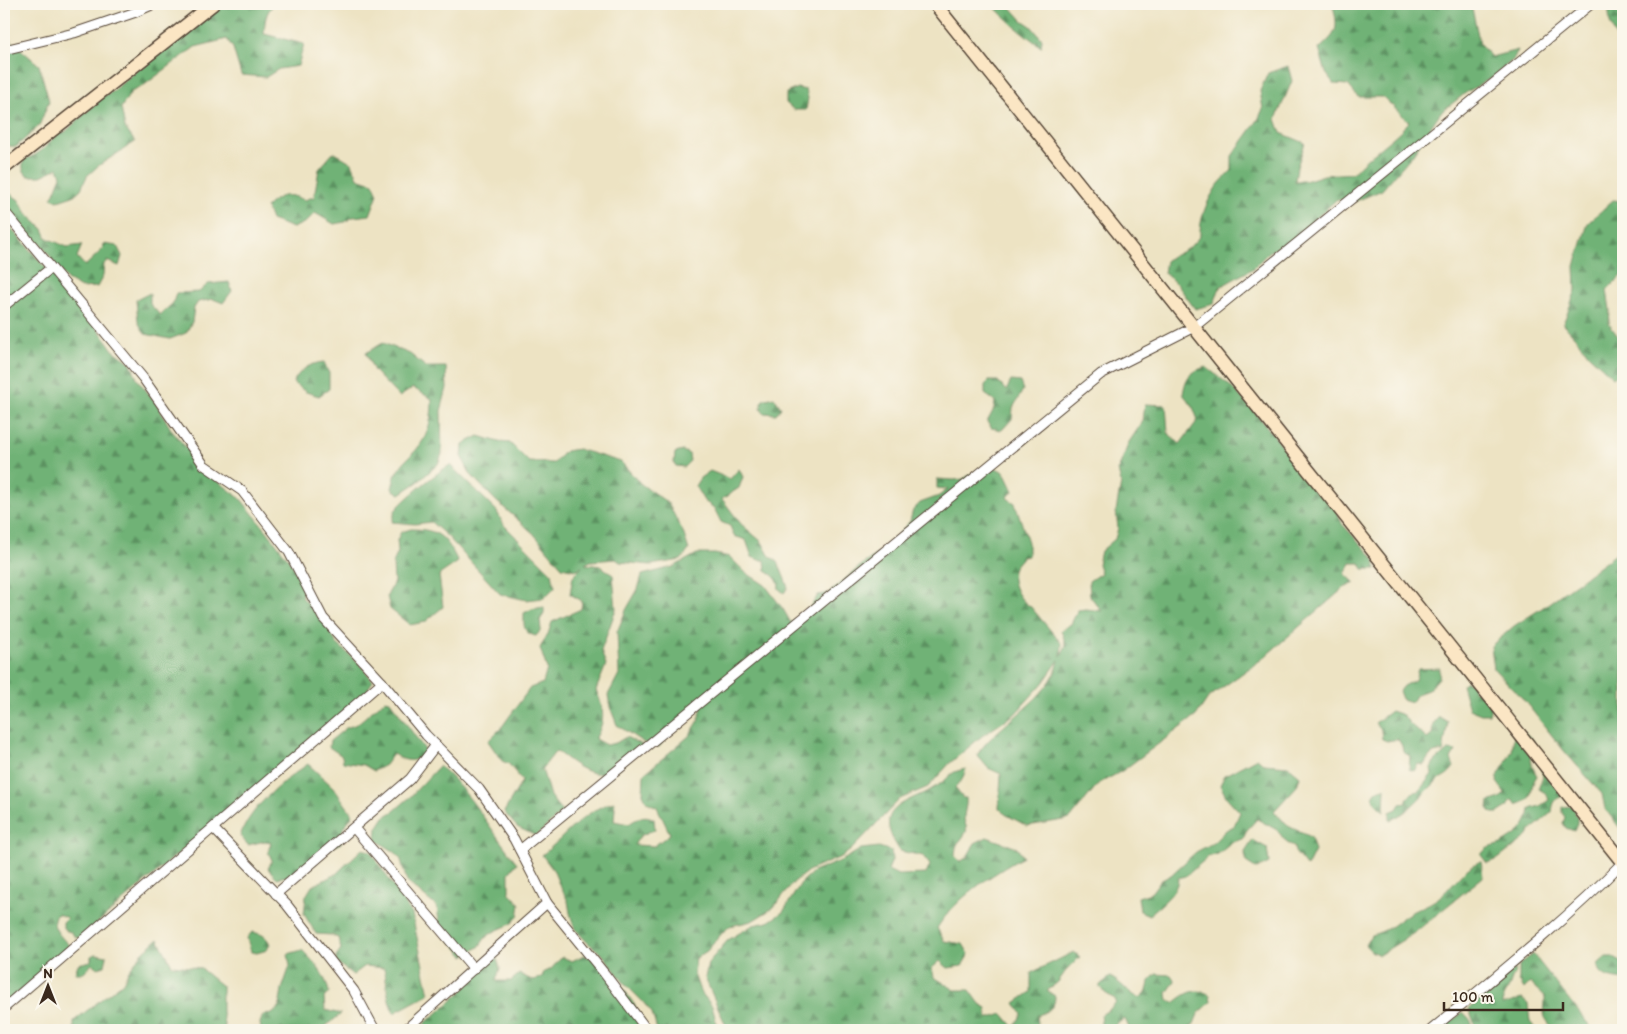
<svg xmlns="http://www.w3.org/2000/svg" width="1627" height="1034" font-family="Itim,sans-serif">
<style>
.forest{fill:url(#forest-firs);stroke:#556e4a}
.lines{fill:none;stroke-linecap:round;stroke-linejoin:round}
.street-casing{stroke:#564637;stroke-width:11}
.secondary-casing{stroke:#564637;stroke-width:15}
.street{stroke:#fff;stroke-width:9}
.secondary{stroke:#fbe6c4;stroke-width:12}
</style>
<defs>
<pattern id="forest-firs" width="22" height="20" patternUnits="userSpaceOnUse" patternTransform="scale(1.25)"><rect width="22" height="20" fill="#6fb276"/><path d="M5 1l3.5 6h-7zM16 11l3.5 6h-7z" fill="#5c9160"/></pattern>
</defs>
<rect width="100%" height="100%" fill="#fbf7ec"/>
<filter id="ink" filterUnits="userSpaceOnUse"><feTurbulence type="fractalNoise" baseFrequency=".02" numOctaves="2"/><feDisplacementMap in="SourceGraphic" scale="10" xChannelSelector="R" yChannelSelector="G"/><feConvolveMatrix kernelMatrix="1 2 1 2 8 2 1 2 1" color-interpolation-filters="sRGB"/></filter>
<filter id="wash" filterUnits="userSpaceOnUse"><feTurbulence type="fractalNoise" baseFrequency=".0096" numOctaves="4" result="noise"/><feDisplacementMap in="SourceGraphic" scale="20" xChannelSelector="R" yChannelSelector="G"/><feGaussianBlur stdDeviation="1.12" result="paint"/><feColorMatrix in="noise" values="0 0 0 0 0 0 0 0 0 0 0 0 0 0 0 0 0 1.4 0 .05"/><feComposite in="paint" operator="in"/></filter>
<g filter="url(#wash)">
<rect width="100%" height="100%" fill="#ede3c3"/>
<g class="forest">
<path d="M222 4H275C265 11 265 22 264 34L304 44 298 66 279 69 266 77 241 75 233 48 227 39 195 47 143 86 131 92 121 108 125 128 135 142 98 166 87 176 81 189 73 196 58 201 51 198C56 191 57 184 61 176L58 168 41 176H28C22 170 22 167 24 159 39 156 49 144 58 132H65L96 103 99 98 112 92 139 68H143L154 56Z"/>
<path d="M991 4H1008L1022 20 1031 26 1042 39 1041 47 1013 25Z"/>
<path d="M1321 4H1471L1480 44 1491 57 1518 50 1514 59 1493 77 1467 92 1440 113 1413 154 1382 190 1354 202 1337 199 1311 223 1303 235 1269 252 1252 269 1220 287 1214 304 1195 309 1177 284 1164 273 1166 260 1189 248 1200 236C1199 222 1206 203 1214 191 1218 183 1226 177 1232 170V156L1258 120 1263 109 1260 91 1268 73 1288 66 1292 81 1276 119 1281 133 1305 143 1297 167 1295 181H1305L1324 175 1353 173C1370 153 1391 142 1409 122L1383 97H1358L1348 85 1334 84 1326 73 1319 49C1337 33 1339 30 1333 6Z"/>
<path d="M1608 4H1623V37H1616L1610 23Z"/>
<path d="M4 39 11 41 39 65 49 101 39 126 16 147 4 145Z"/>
<path d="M797 88 806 90 808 98 806 110H794L786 103V93Z"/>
<path d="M334 152 352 163 358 178 373 183 378 194 370 215 353 217 345 222 334 224 315 213 306 222 293 228 271 220 266 207C279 195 287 192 304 200L314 197 319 169Z"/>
<path d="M4 189 19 200 28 215 43 229 47 238 67 247 82 245 77 257 85 266 102 250 104 244 117 246 122 256 119 266 107 261 104 264 103 276 97 287 81 288 67 280 44 248 25 230 4 203Z"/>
<path d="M1613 200 1623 201V274L1607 290 1610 310 1609 324 1623 343V374L1613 377 1589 355 1576 338 1563 324 1576 290 1575 266 1588 223Z"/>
<path d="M4 223 9 226 44 266 75 296 113 350 131 363 137 379 156 403 172 431 198 462 201 468 240 498 267 531 292 564 302 585V597L313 609 330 630 336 643 359 663 373 681 365 693 80 938 75 937 71 932 67 931 63 928V922L67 918 58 914 55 916C50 927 62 938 70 946L4 1006Z"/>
<path d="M229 282 232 291 223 303 213 299 198 302 194 308 192 322 186 333 170 339 145 334 138 322 136 300 150 293V304L160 315 173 303 176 293 199 292 208 284Z"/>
<path d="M383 343 410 354 426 367H446L447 388 441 411 442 454 438 464 418 482 400 494 392 489C393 484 394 479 396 474 400 465 409 457 416 450 429 436 432 417 432 399L413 388 399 397 374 371 366 353Z"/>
<path d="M324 362 329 373V389L319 396 306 392 293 383C299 370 310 363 324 362Z"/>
<path d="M1206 367 1228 384 1251 407 1280 443 1300 473 1313 483 1337 510 1342 524 1374 558 1376 569H1363L1360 563H1351L1345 574 1355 583 1344 588 1262 659 1208 698 1196 716 1122 771 1098 784 1070 819 1027 826 1005 814 999 808 1001 774 988 768 977 755C997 723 1052 699 1059 660L1043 683 1015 714 982 736 950 763 928 787 900 799 852 849 843 856 808 871 794 882 773 908 752 921 730 926 723 932 707 951 696 958 694 974 700 991 712 1006 716 1021 722 1030H657L652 1013 643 1002 625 984 603 955 587 942 575 929 570 913 568 901 558 882 554 871 542 855C565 837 585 809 614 802L615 808 614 821 629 824C638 818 644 813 654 819L655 829 640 836 634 845 654 846 670 834 657 807 647 802 643 794 644 774 689 736 698 722 702 707 694 710 683 726 668 735 659 747 644 743 617 725 610 707 608 695 619 674 617 632 626 610 638 589 642 575 673 567 697 554H715L730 557 745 572 765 585 783 609 791 623 806 614 818 595 829 593 859 567 889 545 910 521 913 510 920 503 939 496 948 489 937 488V479L954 480 963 479 988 464 1004 472 1013 491 1007 498 1015 503 1028 542V556L1022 557C1020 560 1016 564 1014 567 1009 580 1018 600 1030 606L1062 644 1061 656 1066 645 1061 630 1071 624 1078 610 1086 609 1102 611 1090 596 1089 581 1101 573 1098 564 1101 551 1115 539 1118 528 1116 511 1121 483 1118 470 1129 442 1143 421 1145 404 1166 405 1168 433 1180 444 1198 420 1193 407 1183 394C1186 377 1189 372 1206 367Z"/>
<path d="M989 381H998L1006 391 1011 381 1020 382 1023 390 1013 408 1012 419 1002 430 991 428 987 422 994 409 995 401 985 394V385Z"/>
<path d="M774 397 781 408 776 414 764 413 761 408 763 400Z"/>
<path d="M479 436 499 442 510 443 529 462 554 463 565 451 578 449 621 462 641 484 668 503 683 532 689 550 681 560 651 565 620 562 616 559 591 561 585 564 601 566 613 575 616 609 601 651 606 665 596 690C604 709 606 721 595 739L606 745 616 743 626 737 644 746C636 752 620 768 613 771 590 780 573 763 556 751L542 769 550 796 562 812 536 836 517 827 504 812 522 781 509 764 502 761 488 741 501 728 530 688 543 683 547 669 540 648 548 634 552 622 581 609 582 601 570 594 573 576 582 567 575 570 562 567 533 533 495 500 471 475 462 458 463 444Z"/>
<path d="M683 451 689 454 690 461 684 467 676 466 674 463 675 453Z"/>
<path d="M450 465 496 510 504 525 552 573 555 587 544 598 526 600 500 594 448 537 431 522 415 524 392 522C393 519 394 514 395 511 402 500 439 471 450 465Z"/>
<path d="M739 469 743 477 739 488 722 499 741 524 762 542 769 555 778 562 788 587 784 593 779 589C779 579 774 576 766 571L765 560H759L752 557 746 540 734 536 730 526 721 522 714 508 704 501 695 486 700 478 710 471 730 479Z"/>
<path d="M411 529C439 529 446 537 458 562L439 575 443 607 425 622 410 625 390 609 387 596 394 582 393 563 398 552 397 540 401 532Z"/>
<path d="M1623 549V832L1605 809 1602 794 1565 752 1523 699 1494 669 1491 646 1514 626 1542 608Z"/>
<path d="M544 607V614L540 620 541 630 536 636C522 633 524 625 524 613L532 609Z"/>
<path d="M1440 668 1439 678 1428 690 1417 694 1412 702 1402 699 1399 691 1403 686 1415 680 1418 669Z"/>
<path d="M1466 681 1473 684V691L1480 692 1491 707 1489 714H1481L1469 709 1462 685Z"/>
<path d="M385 700 390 701 428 754C413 762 408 763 393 754L385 765 374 771 364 765 343 762 342 756 329 747 330 741 346 728 357 724Z"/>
<path d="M1391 711 1403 715 1410 724 1427 739 1432 735 1433 724 1439 717 1448 722 1443 752C1432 751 1429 756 1424 765L1418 764 1414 771 1409 769 1410 756 1403 752 1402 746 1398 739 1387 741 1382 739 1381 730 1375 723Z"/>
<path d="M1524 732 1534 741 1529 748 1532 766 1537 776C1527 789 1538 799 1516 805L1514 800 1510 801 1507 807 1498 813H1492L1488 808 1489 802 1500 798 1505 793 1497 782 1498 776 1512 751 1514 736Z"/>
<path d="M1448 750 1456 751 1451 759 1454 767C1447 777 1444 775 1436 782 1421 796 1409 812 1390 821V812L1397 809 1400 804 1407 803V799L1413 792 1419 791 1432 774 1431 768 1434 762Z"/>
<path d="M1257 758 1264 764 1288 766 1300 776 1297 786 1274 811 1288 826 1311 837 1315 851 1307 867 1295 852 1294 846 1287 843 1277 830 1257 819 1247 830 1243 839 1233 842 1218 854 1208 857 1186 876 1178 878C1178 893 1159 906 1149 915L1140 911 1138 897 1151 893 1160 881 1171 875 1196 852 1213 843 1226 830 1234 826 1240 812 1227 798 1220 785 1225 775Z"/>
<path d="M308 764 333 787 353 815 343 828 341 843 317 856 288 876 277 878 268 869 272 860 268 852 271 842 265 841 248 845 240 836C252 805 281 783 308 764Z"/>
<path d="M439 766C471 793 491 831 517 863L509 873V892L520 904 518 917 511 924 495 931 486 937 479 947 464 956 440 929 437 907 407 882 401 860 395 852 376 840 377 828 384 817 394 811 409 798Z"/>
<path d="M1541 767 1563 796C1554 799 1553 804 1552 812L1530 831 1528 836 1498 859 1487 863 1481 855C1488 845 1491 848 1501 844 1517 835 1528 828 1530 809L1540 806 1549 800 1547 794 1539 789V787L1543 776Z"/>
<path d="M966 769 962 780 955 788 963 798H966C967 807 964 811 964 818 964 824 969 828 965 834 958 845 956 841 955 856L960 862 967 857 975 843 987 837 1017 848 1023 857C990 876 958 896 937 928L944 941 963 944 969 954 962 966 948 968 940 961 932 968 934 977 955 990H970L980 1004 987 1008V1019L1003 1014 1014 1027 1022 1014 1015 1003 1031 992V973L1074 952 1080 957 1065 972 1058 982 1047 991 1055 996C1055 1009 1048 1010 1037 1016L1038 1024 1032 1030H735L727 1028 705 978 708 963 728 940 753 925 768 922 783 912 801 883 813 872 843 860 861 849 879 847 891 851 892 860 888 870 898 875 926 874 930 865 923 856 900 851C868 804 910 804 940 784 952 776 948 772 966 769Z"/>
<path d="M1385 788 1384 811 1378 806 1373 798C1375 791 1378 789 1385 788Z"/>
<path d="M1572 806 1575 808V814L1577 816V824L1574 831 1566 828 1563 823 1565 817 1562 813V807Z"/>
<path d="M1253 840 1267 848 1269 863 1257 869 1246 862 1245 852Z"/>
<path d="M362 849 370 851 412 914 429 994 394 1013C386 999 388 983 384 968L365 966 353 975 336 962V956L341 949 338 938 332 935 316 934 304 914 306 896 312 886 336 874Z"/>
<path d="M1481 861 1483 877 1414 933 1379 955 1371 951 1365 945 1371 935C1388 931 1392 925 1405 916 1415 909 1427 906 1437 899 1453 887 1461 869 1481 861Z"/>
<path d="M252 932C261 934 266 935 270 944L267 950 257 953 251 952 247 938Z"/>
<path d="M158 939 172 965 200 968 222 986V1012L225 1030H74V1021L123 982 129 970 142 953Z"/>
<path d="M302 950C315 963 325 974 329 992L324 998 325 1010 341 1014 321 1030H261L260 1023 263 1015 272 1014 279 1008 282 989 290 966 288 954Z"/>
<path d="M96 954 107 956 105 966 98 968 92 964 84 973H75L78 964 91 961V956Z"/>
<path d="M1533 954 1593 1030H1554C1540 1012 1545 1018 1545 997L1530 983 1524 989 1519 980V965Z"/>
<path d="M584 955C589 957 597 959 602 963 612 970 645 1018 648 1030H417C434 1015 453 1001 469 984 477 975 486 961 497 959L500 968 496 981H511L519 974 532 980 542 978 544 972 551 969 562 957 572 961Z"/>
<path d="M1606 957H1612L1623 963V980C1613 978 1597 978 1598 964Z"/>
<path d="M1514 969 1515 973C1511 979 1511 984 1508 989 1506 995 1502 998 1502 1005L1522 999 1528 1004 1530 1022 1537 1030H1477L1469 1009Z"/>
<path d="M1156 974 1171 975 1175 981 1167 993 1168 1000 1174 1003C1185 994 1196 986 1210 995L1211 1002 1198 1014 1194 1024 1186 1030H1130L1125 1019 1117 1023 1112 1030 1100 1023 1101 1015 1110 1009 1116 1002 1115 999 1105 993 1100 987V985L1110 977C1121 982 1128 993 1139 998 1147 994 1148 989 1149 981Z"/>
<path d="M1463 1012C1468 1017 1475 1023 1471 1030H1441Z"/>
</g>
</g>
<g filter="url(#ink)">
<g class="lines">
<g class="street-casing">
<g id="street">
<path d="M4 50 74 33 136 12 154 4"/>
<path d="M4 211 143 378 204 465 242 491 289 552 323 618 382 682 426 735 479 789 514 839 547 903 405 1030"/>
<path d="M4 306 51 268"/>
<path d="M213 828 287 905 354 991 375 1030"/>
<path d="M354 828 474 969"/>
<path d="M520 850 1101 374 1194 327 1591 4"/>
<path d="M276 894 410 779 436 745"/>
<path d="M547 903 604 973 647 1030"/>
<path d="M4 1008 382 682"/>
<path d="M1431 1030C1496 976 1563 923 1623 862"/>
</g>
</g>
<g class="secondary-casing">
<g id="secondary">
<path d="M935 4 1623 863"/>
<path d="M4 168 213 4"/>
</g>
</g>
<use href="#street" class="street"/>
<use href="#secondary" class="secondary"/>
</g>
</g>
<rect width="1627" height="1034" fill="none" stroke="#fbf7ec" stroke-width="20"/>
<g transform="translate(48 986)" stroke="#fbf7ec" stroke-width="4" paint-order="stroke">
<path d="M0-4L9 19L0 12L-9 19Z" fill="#3b2a1e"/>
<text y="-8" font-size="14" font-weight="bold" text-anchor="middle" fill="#3b2a1e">N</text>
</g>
<path d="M1444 1002v8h119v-8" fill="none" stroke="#3b2a1e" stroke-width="2.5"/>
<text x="1452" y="1002" font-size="15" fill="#3b2a1e" stroke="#fbf7ec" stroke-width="4" paint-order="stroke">100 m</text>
</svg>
